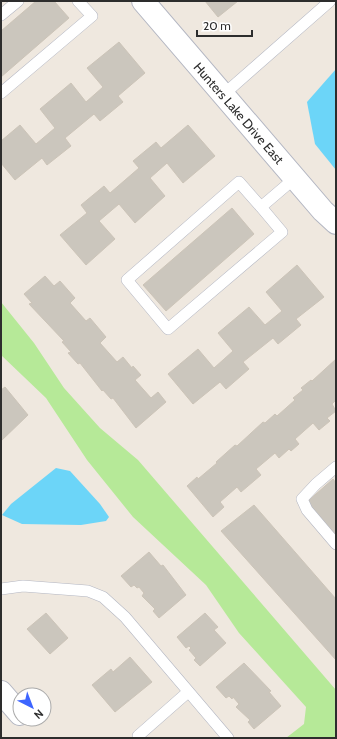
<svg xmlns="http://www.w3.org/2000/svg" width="337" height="739" font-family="Cabin,sans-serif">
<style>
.green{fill:#b6e998}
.water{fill:#6cd5f8}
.building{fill:#cbc6bd;stroke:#ccc4b8}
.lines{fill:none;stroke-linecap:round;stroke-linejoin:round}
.lane-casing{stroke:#b3b6c2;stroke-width:12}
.street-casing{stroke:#b3b6c2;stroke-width:24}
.lane{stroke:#fff;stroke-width:11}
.street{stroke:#fff;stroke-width:22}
.labels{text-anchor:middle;stroke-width:3;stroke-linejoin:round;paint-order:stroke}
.street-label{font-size:13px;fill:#2d2d2d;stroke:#fff}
</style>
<rect width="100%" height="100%" fill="#efe8df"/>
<path class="green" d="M1 302 34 343 64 388 100 428 138 460 336 690V738H286L304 724 306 707 239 633 206 585 133 517 87 460 46 398 1 355Z"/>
<g class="water">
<path d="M336 69V170L315 144 307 102Z"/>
<path d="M56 468 70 471 100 504 109 517 106 521 81 525 22 524 2 515 11 504Z"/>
</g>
<g class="building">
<path d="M36 1H54L69 18 1 77V31Z"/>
<path d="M205 1H238L218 17Z"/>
<path d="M119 42 145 73 118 96 123 102 100 121 94 114 65 138 71 146 47 165 42 158 15 180 1 163V141L20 125 36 144 55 128 40 109 71 83 86 102 103 87 87 68Z"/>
<path d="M188 125 215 156 183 183 167 163 150 178 165 196 135 223 119 204 99 221 115 239 86 265 60 235 87 213 81 205 104 186 110 193 139 168 133 161 156 142 161 148Z"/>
<path d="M232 208 254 234 166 311 143 285Z"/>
<path d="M297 265 324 297 296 319 301 325 278 344 273 338 243 362 249 369 226 389 220 382 193 404 168 374 198 349 214 368 233 351 218 333 249 307 265 325 282 311 266 292Z"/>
<path d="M45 276 54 286 60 281 75 298 70 303 86 321 90 318 106 337 100 343 117 362 123 357 132 368 133 366 141 375 135 380 151 398 158 392 166 402 136 428 113 398 111 399 103 390 102 391 80 363 78 364 68 353 71 352 62 342 64 341 29 304 32 303 24 294Z"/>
<path d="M336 359V400L332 404 336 411 327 418 330 421 319 430 313 423 295 439 299 444 291 451 289 449 279 458 275 453 256 469 261 475 241 492 237 487 220 502 224 507 213 517 187 486 197 477 198 479 217 463 216 462 235 445 237 446 263 422 265 423 275 414 277 416 295 400 293 398 303 390 301 388 311 380 312 381Z"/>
<path d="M5 387 28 415 1 441V390Z"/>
<path d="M333 479 336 483V535L307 502Z"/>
<path d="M254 505 336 599V660L221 531Z"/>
<path d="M149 552 161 566 163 565 186 595 159 618 153 611 155 609 142 596 144 593 139 587 137 588 134 585 131 587 121 576Z"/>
<path d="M46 613 68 638 50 654 27 629Z"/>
<path d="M205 613 218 627 214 630 226 643 200 666 194 660 196 658 189 650 191 648 189 646 186 648 177 637Z"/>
<path d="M130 657 152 682 115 712 92 685 111 669 113 672Z"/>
<path d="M244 663 271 691 269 692 281 706 254 729 248 722 250 720 236 707 239 704 233 697 232 699 229 696 226 698 216 687Z"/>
</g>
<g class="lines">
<g class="lane-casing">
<g id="lane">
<path d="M1 15 18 1"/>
<path d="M1 93 92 16 78 1"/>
<path d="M223 95 330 1"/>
<path d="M261 207 239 182 127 280 168 329 282 232 261 207 295 178"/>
<path d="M336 467 316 484 302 499 307 510 336 544"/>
<path d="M1 589 23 586 88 591 103 597 125 617 228 738"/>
<path d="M138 736 188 692"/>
</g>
</g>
<g class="street-casing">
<g id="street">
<path d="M143 1 323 211 336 223"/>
<path d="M1 692 20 714"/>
</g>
</g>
<use href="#lane" class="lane"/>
<use href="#street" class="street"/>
</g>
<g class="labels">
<g class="street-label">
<text transform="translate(239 113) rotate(49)" y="5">Hunters Lake Drive East</text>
</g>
</g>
<rect width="337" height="739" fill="none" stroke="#2d2d2d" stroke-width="4"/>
<g transform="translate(32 707) rotate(138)"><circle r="19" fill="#ffffff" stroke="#ababab"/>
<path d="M0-3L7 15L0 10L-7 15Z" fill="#3d65ff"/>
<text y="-6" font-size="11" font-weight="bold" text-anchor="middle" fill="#2d2d2d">N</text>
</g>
<path d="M197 30v6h55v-6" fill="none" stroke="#2d2d2d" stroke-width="2"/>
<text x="203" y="30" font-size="12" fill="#2d2d2d" stroke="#ffffff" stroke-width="3" paint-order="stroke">20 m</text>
</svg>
